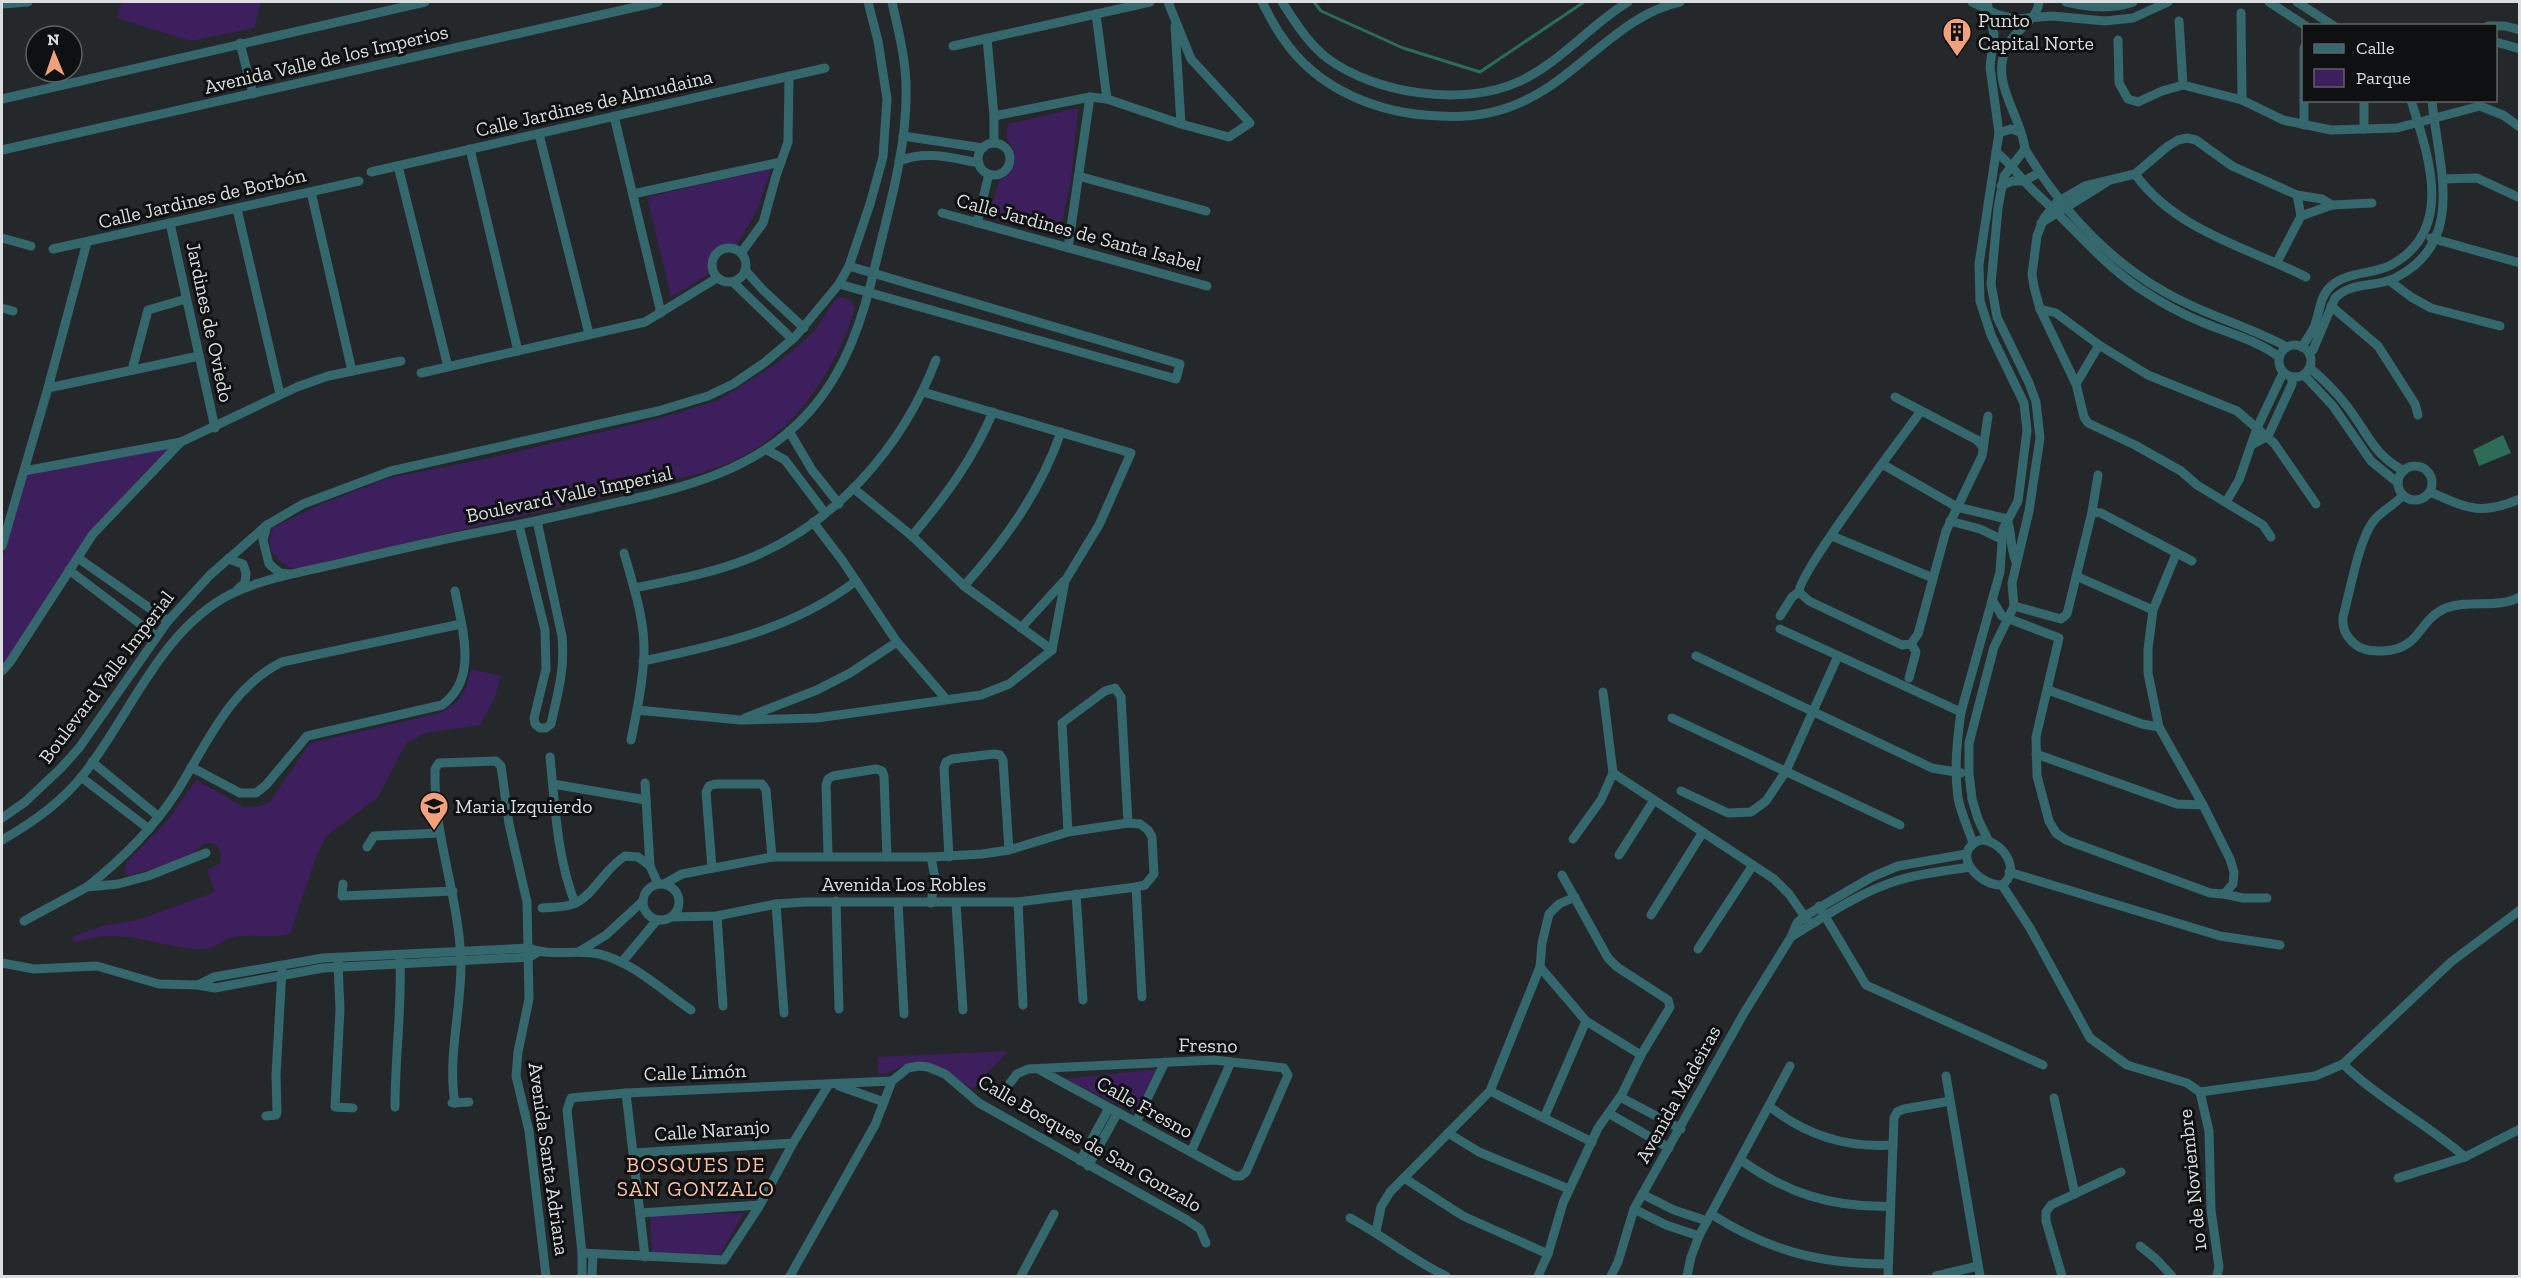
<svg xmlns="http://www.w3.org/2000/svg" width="2521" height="1278" font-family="'Zilla Slab',serif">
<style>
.green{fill:#3e1f5d}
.water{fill:#2d6c56}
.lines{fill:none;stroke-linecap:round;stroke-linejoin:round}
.stream{stroke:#2d6c56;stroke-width:3}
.minor{stroke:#34686c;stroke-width:9}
.labels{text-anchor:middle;stroke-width:6;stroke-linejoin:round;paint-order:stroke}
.poi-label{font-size:20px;fill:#dbddde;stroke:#0f1011;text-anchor:start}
.street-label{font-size:20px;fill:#dbddde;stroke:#0f1011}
.neighbourhood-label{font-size:21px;letter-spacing:1.5px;fill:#fdc0a5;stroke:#0f1011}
</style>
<rect width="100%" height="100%" fill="#24282a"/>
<g class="green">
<path d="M122 2H261L254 28 191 41 116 18Z"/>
<path d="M1078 108 1071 180 1060 232 989 213 1000 179C1020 169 1017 152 1006 137L1008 124Z"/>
<path d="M771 169 757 210 736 246C714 243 706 253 709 274L671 297 647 197Z"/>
<path d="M839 297 851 300 855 309C836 368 798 428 741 457 729 463 715 468 702 473L297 569C277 565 262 546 274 527L319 505 388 478 490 458 660 418 719 400 776 364 791 352 816 329 834 301Z"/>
<path d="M177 444 92 533 2 669V560L27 475Z"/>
<path d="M471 669 501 676 494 700 480 725 425 733 406 743 378 797 326 836 316 857 290 934C271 939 249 933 230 938 219 942 214 950 201 949 151 947 126 925 74 943L72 937 102 926 138 920 215 892 207 870 221 863 219 847 212 843C201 842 200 849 192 854 174 864 150 869 131 875L125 874 126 863 168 820 196 780 244 807H257L270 802 310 743 436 714C461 703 465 694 471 669Z"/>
<path d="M1008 1051 973 1089C954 1078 931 1058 908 1064 897 1067 891 1074 878 1075V1057Z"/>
<path d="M1156 1069 1135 1113 1065 1079Z"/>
<path d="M744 1213 718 1258 652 1252 650 1215Z"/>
</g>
<path class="water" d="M2503 435 2511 453 2479 466 2473 450Z"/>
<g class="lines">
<path class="stream" d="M1314 2 1321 11 1403 48 1480 72 1584 2"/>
<g class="minor">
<path d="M1262 2C1268 13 1274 26 1282 37 1317 90 1379 114 1439 116 1469 118 1501 113 1528 99 1581 73 1622 14 1680 2"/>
<path d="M1282 2C1295 22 1308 43 1327 58 1375 94 1463 107 1518 82 1560 63 1590 25 1628 2"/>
<path d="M1972 2 1996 14 2015 19 2052 16 2105 21 2133 18 2168 2"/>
<path d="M2066 2C2089 7 2110 10 2133 2"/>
<path d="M2269 2 2306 26"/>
<path d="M2297 2 2334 26"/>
<path d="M2 4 28 2"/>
<path d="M2241 13 2242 100"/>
<path d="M1096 14 1107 99"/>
<path d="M2179 21 2183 85"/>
<path d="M1175 26 1181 124"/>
<path d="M2488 26H2505L2520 30"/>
<path d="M987 38 994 116V143"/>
<path d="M2118 40 2119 83 2128 99 2138 102 2162 91 2183 85 2242 100 2283 120 2331 130 2397 128 2480 106 2503 115 2520 127"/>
<path d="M2496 42 2520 49"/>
<path d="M240 43 253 94"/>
<path d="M953 46 1150 2"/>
<path d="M2304 48V125"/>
<path d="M2 99 425 2"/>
<path d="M614 116 661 313"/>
<path d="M994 116 1090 97 1107 99 1181 124 1229 137 1250 123 1191 59 1168 2"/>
<path d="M2364 129V100"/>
<path d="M1999 133 2011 129 2020 132"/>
<path d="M539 134 589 334"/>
<path d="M903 136 983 148"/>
<circle cx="994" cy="159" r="16"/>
<path d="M470 149 518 351"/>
<path d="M2025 149C2063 213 2117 271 2186 303 2219 319 2254 329 2287 347"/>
<path d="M2 150 658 2"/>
<path d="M1996 152C2008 161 2015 171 2025 182 2035 193 2047 203 2058 214 2084 240 2108 267 2139 288 2160 302 2181 314 2204 323 2231 334 2256 340 2279 357"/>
<path d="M899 161C926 150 952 158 979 163"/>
<path d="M398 166 448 367"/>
<path d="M371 172 825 68"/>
<path d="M2135 174C2176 231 2247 247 2306 277"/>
<path d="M1078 176 1206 211"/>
<path d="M2444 179 2477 178 2520 198"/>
<path d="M2001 186 2012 181H2024L2039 173"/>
<path d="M311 192 352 371"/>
<path d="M633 194 781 162"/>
<path d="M237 209 280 394"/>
<path d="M942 213 1207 286"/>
<path d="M2301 216 2332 205"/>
<path d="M170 223 215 428"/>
<path d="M977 223 989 174"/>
<path d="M2041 223 2107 182"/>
<path d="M2 238 31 246"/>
<path d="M2431 238 2520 263"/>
<path d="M1068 248 1090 97"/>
<circle cx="729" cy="265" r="17"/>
<path d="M53 249 359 181"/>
<path d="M741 253 763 223 776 176 788 142 789 76"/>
<path d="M2277 262 2301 216 2297 195"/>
<path d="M745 270 763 290 804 328"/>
<path d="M2390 281 2411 297 2431 308 2500 326"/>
<path d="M733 282 792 339"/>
<path d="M839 284 1176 379 1180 364 849 266"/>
<path d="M2331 306 2378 346 2415 404 2418 415"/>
<path d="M2 308 13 311"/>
<path d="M2040 309 2056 313 2099 345 2148 375 2237 411 2274 443 2316 504"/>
<circle cx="2295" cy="361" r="16"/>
<path d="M2302 347C2306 340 2311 334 2314 327 2320 313 2319 297 2331 286 2348 271 2372 275 2391 265 2456 230 2428 155 2411 100"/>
<path d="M2309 353 2313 350 2335 298C2352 281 2375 288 2395 278 2469 241 2437 164 2432 100"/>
<path d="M2310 368C2323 379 2336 392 2346 405 2367 431 2372 454 2404 471"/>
<path d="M132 370 148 310 186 299"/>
<path d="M421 373 645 322 717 278"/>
<path d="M2304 375 2333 406 2371 461 2398 483"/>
<path d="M2076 384 2099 345"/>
<path d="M48 388 199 356"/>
<path d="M923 392 1131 453 1099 525 1065 581 1052 650"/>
<path d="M1895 397 1977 440 1983 447"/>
<path d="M789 431 812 470 839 504"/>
<path d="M2253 444 2268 436 2292 384V377"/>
<path d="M767 450 785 460 825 513"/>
<path d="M1882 464 1957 507 2007 519C2012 533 2010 548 2016 562"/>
<circle cx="2415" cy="483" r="17"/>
<path d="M24 471 181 442"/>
<path d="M853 488 912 536 964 586 1052 650"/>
<path d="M2430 492C2467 508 2480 516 2520 499"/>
<path d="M2403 495C2394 506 2380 511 2372 523 2358 544 2350 591 2343 617 2342 629 2346 637 2356 645 2364 651 2373 651 2383 651 2422 649 2417 620 2446 608 2469 599 2498 609 2520 597"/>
<path d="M2226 502 2239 480 2257 428 2283 373"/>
<path d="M2092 512 2101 513 2192 561"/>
<path d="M1950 521 1980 529 2001 539"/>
<path d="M813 522 842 560 897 642 946 699"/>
<path d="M267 525 263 540 269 564 280 573 289 574"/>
<path d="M519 525 545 630 546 669 534 718 535 724 540 728H546L551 724C558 691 565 671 562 636L537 521"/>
<path d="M912 536C945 497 973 459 993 412"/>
<path d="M1832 536 1933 578"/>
<path d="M2271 537 2263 525 2197 485 2181 471 2135 445 2088 423 2084 417 2076 384 2040 309 2034 287 2032 274 2037 236 2044 218 2056 203 2085 186 2135 174 2168 146 2178 140 2187 138 2196 140 2232 166 2297 195 2322 199 2332 205 2372 203"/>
<path d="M2 546 48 388 87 242"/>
<path d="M624 553C633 585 645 619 644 653 643 682 637 711 631 740"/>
<path d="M78 558 168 621"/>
<path d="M228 559 243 564 246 573 245 583 237 590"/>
<path d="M69 570 156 636"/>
<path d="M2076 576 2153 610"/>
<path d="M964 586C1006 539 1040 492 1061 432"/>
<path d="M634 588C672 580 709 574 745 560 834 526 902 448 936 360"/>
<path d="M1799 592 1809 601 1902 645 1911 644 1918 634 1946 531 1982 456 1988 416"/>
<path d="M1993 601 2002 616 2059 638 2036 737 2037 776 2049 821 2056 833 2066 840 2210 893 2224 894 2233 884 2234 872 2230 859 2203 805 2159 727 2148 673V649L2153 610 2176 554"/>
<path d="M2014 606 2061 619 2067 614 2092 512 2098 475"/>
<path d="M1780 616 1792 597 1799 592C1799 572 1903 436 1921 411"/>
<path d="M1021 628 1064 581"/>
<path d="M1780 629 1961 712"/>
<path d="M1696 656 1932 768 1961 773"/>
<path d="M643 661C720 645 793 629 856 581"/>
<path d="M2 671 10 662 93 534 181 442 297 387 328 376 401 361"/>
<path d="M1909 678 1916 652 1911 644"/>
<path d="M2048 690 2142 724 2159 727"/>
<path d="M637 710 740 720 817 718 981 695 1009 684 1052 650"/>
<path d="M745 718 817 690 850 673 897 642"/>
<path d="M1672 718 1900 825"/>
<path d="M2036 754 2177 804 2203 805"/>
<path d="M550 757C555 805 557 858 575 903"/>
<path d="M92 762 159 817"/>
<path d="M191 767 240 793H256L266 785 307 736 442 705C479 679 462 628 455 591"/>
<path d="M1613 773 1774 879 1789 894 1810 924"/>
<path d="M81 777 149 829"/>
<path d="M645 783 650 866 658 884"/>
<path d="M553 784 646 800"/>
<path d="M1681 791 1728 813 1751 812 1766 801 1786 771 1838 656"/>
<path d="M2 818 25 802 61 768 79 748 168 621 210 575 267 525 303 504 391 471 658 411 708 396 733 384 764 363 795 337 839 284 849 266 870 204 883 157 887 99 878 41 868 2"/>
<path d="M1068 832 1062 723 1105 691 1115 688 1121 697 1128 823"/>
<path d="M1573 839 1601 800 1613 773 1603 692"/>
<path d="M2 840C32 823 61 803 83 775 130 716 160 630 231 594 266 577 308 571 345 562 395 550 444 539 495 529 533 522 572 513 610 504 683 488 757 471 809 412 846 371 864 316 876 262 890 204 908 144 906 84 905 56 898 29 892 2"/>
<path d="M1980 840C2001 839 2023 870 2002 885 1979 886 1949 853 1980 840Z"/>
<path d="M1988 840 1978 819 1972 799 1969 773V743L1994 647 2014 606 2012 583 2029 511 2040 438 2036 402 2029 383 1997 317 1991 284 1998 208 2004 176 2025 149C2021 114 1989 83 2007 46 2016 28 2037 21 2039 2"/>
<path d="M1973 843C1968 828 1961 813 1958 798 1954 769 1957 741 1961 712L2000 572 2003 529 2018 501 2027 431 2024 403 1991 335 1980 301 1979 264 1999 133 1990 67 1994 34 1987 2"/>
<path d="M367 847 374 836 440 833"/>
<path d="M828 855 826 785 828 779 833 776 876 769 882 771 884 776 887 857"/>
<path d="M1619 855 1654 800"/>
<path d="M949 857 944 768 946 762 952 759 994 754 1000 755 1003 760 1009 850"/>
<path d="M712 868 706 792 709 786 715 784H762L766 790 772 857"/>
<path d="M2009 872 2220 936 2280 945"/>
<circle cx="661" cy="902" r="18"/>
<path d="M343 884 342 896 453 891"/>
<path d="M664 884 682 874 772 857H931L982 854 1009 850 1068 832 1128 823 1140 824 1148 830 1152 837 1154 874 1145 885 1136 887 1018 902H805L776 904 717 916 673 917"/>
<path d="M2002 885 2030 928 2090 1038 2127 1065 2187 1083 2200 1092 2209 1131 2211 1210 2219 1267 2217 1276"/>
<path d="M87 887C121 860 152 830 176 793 206 746 229 688 282 662L461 624"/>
<path d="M1136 887 1142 997"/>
<path d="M1076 894 1083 1000"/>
<path d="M2224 894 2243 898H2267"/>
<path d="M836 901 839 1009"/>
<path d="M898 902 904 1014"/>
<path d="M1018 902 1023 1005"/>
<path d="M931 903 935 878 931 857"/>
<path d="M956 903 963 1010"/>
<path d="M776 904 784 1013"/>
<path d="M1819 906 1866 985 2043 1065"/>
<path d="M542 908C552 907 566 908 576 903 596 892 605 868 625 856L638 857 650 866"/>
<path d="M1651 915 1703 832"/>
<path d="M717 916 723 1006"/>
<path d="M24 921 87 887 118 884 148 876 206 853"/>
<path d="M1791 937C1825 916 1860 892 1899 880 1921 873 1946 871 1969 867"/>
<path d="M1698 949 1753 865"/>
<path d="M580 951 606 935 643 901"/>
<path d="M622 962 657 920"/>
<path d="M2 963 34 969 97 966 159 984 198 985 215 988 323 968 530 957 538 952"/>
<path d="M338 963 340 1009 335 1107 353 1108"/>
<path d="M1540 967 1586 1021 1641 1055"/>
<path d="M198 985 214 977 323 958 529 948C550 957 576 949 599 954 633 962 663 991 691 1010"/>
<path d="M2343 1064C2380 1100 2426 1123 2465 1157"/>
<path d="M1946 1076 1980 1276"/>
<path d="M1010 1083 1017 1074 1028 1069 1214 1060 1284 1068 1288 1075 1246 1172 1241 1176H1235L1038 1069"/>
<path d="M839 1086 884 1102"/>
<path d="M1490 1091 1592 1142"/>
<path d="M2200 1092 2315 1076 2343 1064 2451 962 2520 910"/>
<path d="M626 1093 645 1257"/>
<path d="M1620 1097 1681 1129"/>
<path d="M2054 1098 2075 1194"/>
<path d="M452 1103 469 1102"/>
<path d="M455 1103C447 1060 462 1005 461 960 459 912 445 867 438 820 435 803 435 786 435 769L439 763 496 761 501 766 509 824 527 902 529 999 518 1052 516 1076 529 1131 546 1276"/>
<path d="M1769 1106C1806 1135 1845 1148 1893 1145"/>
<path d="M395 1107C395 1057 402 1008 400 959"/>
<path d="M1610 1114 1669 1148"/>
<path d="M266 1116 276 1115 277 1112 276 1075 282 970"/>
<path d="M1544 1118 1586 1021"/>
<path d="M1136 1122 1165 1062"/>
<path d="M1448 1133 1479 1152 1569 1189"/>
<path d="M1191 1152 1231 1062"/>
<path d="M634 1153 793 1143"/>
<path d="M1741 1160C1786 1193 1833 1208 1890 1206"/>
<path d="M1080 1161 1109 1108"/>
<path d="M1088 1166 1118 1112"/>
<path d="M1404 1178 1463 1216 1548 1254"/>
<path d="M2398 1178 2465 1157 2520 1129"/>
<path d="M1642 1194 1674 1210 1707 1221"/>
<path d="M1634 1209 1666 1225 1699 1236"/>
<path d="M640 1213 760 1205"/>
<path d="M1711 1214C1769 1251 1820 1264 1888 1264"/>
<path d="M1350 1218C1384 1236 1412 1260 1446 1276"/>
<path d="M1376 1232 1381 1207 1390 1192 1490 1091 1540 967 1542 943 1549 914 1559 904 1575 897"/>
<path d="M2140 1246 2156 1259 2172 1276"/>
<path d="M582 1253 724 1260 760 1205 793 1143 829 1084"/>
<path d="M582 1276V1253L567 1110 571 1098 626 1093 892 1081"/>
<path d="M592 1276 593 1254"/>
<path d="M790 1276 875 1125 892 1081 908 1068 919 1066 928 1067 945 1074 979 1103 1187 1220 1200 1229 1206 1243"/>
<path d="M1021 1276 1054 1214"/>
<path d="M1538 1276 1548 1254 1563 1203 1598 1128 1622 1094 1641 1055 1670 1007 1668 1000 1617 967 1608 958 1562 875"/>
<path d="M1611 1276 1618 1262 1634 1209 1744 1013 1791 937 1797 923 1805 916 1872 877 1898 866 1966 854"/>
<path d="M1687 1276 1691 1257 1699 1236 1790 1066"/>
<path d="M1888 1276 1894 1118 1897 1112 1904 1109 1950 1101"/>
<path d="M1936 1276 1978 1266"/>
<path d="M2062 1276 2046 1221V1212L2051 1205 2121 1172"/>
</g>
</g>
<defs>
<g id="building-pin" transform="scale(1.5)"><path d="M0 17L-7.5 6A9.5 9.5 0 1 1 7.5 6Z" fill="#f1a17c" stroke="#0f1011"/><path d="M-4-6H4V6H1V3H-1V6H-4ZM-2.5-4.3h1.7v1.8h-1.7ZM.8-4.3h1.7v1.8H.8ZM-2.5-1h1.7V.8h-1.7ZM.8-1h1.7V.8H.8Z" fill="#111"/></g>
<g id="school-pin" transform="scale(1.5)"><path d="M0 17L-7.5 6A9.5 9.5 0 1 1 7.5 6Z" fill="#f1a17c" stroke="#0f1011"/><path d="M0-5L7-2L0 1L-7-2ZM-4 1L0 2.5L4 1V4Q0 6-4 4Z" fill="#111"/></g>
</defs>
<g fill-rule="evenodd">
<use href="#building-pin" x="1957" y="32"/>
<use href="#school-pin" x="434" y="806"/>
</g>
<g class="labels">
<g class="poi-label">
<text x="1978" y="27">Punto<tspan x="1978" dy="23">Capital Norte</tspan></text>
<text x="455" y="813">Maria Izquierdo</text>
</g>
<g class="street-label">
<text transform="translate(326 59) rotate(-13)" y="7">Avenida Valle de los Imperios</text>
<text transform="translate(594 103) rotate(-13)" y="7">Calle Jardines de Almudaina</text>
<text transform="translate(202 198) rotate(-13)" y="7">Calle Jardines de Borbón</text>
<text transform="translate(1079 232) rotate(15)" y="7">Calle Jardines de Santa Isabel</text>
<text transform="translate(210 322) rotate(78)" y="7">Jardines de Oviedo</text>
<text transform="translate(569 494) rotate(-12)" y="7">Boulevard Valle Imperial</text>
<text transform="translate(106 677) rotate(-53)" y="7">Boulevard Valle Imperial</text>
<text x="904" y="891">Avenida Los Robles</text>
<text transform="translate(1208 1045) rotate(1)" y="7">Fresno</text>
<text transform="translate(695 1072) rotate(-2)" y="7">Calle Limón</text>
<text transform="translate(1678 1094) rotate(-61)" y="7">Avenida Madeiras</text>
<text transform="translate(1145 1107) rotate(29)" y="7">Calle Fresno</text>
<text transform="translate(712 1130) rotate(-4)" y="7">Calle Naranjo</text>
<text transform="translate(1090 1143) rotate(30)" y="7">Calle Bosques de San Gonzalo</text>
<text transform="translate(549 1159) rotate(82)" y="7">Avenida Santa Adriana</text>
<text transform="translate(2192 1180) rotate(-96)" y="7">1o de Noviembre</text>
</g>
<g class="neighbourhood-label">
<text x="696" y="1172">BOSQUES DE<tspan x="696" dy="24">SAN GONZALO</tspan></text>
</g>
</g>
<rect width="2521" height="1278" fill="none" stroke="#dbddde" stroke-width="6"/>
<rect x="2302" y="24" width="195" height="78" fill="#0f1011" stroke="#616263" stroke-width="1.5"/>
<rect x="2314" y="44" width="30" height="9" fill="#34686c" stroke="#616263" stroke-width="1.5"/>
<text x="2356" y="54" font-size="18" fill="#dbddde">Calle</text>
<rect x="2314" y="69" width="30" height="18" fill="#3e1f5d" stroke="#616263" stroke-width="1.5"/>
<text x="2356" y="84" font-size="18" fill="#dbddde">Parque</text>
<g transform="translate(54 54) rotate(358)"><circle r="28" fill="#0f1011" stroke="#616263" stroke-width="1.5"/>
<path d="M0-4.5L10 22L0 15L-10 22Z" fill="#f1a17c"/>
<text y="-9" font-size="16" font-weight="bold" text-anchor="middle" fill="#dbddde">N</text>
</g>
</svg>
